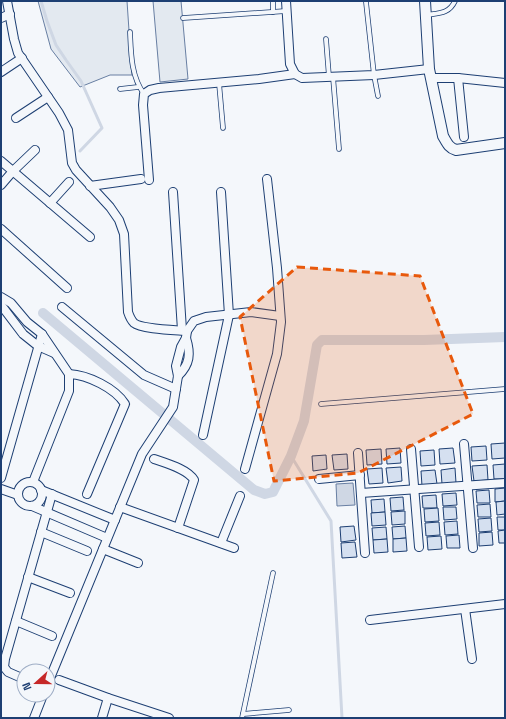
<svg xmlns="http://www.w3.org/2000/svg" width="506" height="719" font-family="'Space Grotesk',sans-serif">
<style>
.green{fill:#e3e9f0;stroke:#687fa3}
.water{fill:#cfd7e4;stroke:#687fa3}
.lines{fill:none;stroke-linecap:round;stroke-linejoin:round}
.stream{stroke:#cfd7e4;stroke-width:3}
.canal{stroke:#cfd7e4;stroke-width:10}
.building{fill:#d5e0f0;stroke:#1d3f73}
.service-casing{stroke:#1d3f73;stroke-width:5.5}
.minor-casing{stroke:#1d3f73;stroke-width:10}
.tertiary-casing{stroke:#1d3f73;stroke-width:12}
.service{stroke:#f4f7fb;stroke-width:4}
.minor{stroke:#f4f7fb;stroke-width:8}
.tertiary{stroke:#f4f7fb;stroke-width:10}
.marked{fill:#e8590c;fill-opacity:0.2;stroke:#e8590c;stroke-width:3;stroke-dasharray:8 5;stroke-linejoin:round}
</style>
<rect width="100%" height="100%" fill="#f4f7fb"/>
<g class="green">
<path d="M38 1H127L132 75H110L80 87 51 49Z"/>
<path d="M153 1H181L188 79 160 82Z"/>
</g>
<path class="water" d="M353 483 355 505 337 506 336 484Z"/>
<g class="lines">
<g class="stream">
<path d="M41 1 47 21 56 45 66 60 81 81 102 128 80 151"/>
<path d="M291 456 331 521 342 718"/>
</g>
<path class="canal" d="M43 313 254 490 265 494 273 492 291 456 304 421 317 345 322 340H424L505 337"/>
</g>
<g class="building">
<path d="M505 443V458L492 459 491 444Z"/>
<path d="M486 446 487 460 472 461 471 447Z"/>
<path d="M400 448 401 463 387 464 386 449Z"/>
<path d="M453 448 455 463 440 464 439 449Z"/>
<path d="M381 449 382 464 367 465 366 450Z"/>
<path d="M434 450 435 465 421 466 420 451Z"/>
<path d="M347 454 348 469 334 470 332 455Z"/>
<path d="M326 455 327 469 313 471 312 456Z"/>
<path d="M505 464V479H494L493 465Z"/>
<path d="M487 465 488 480 474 481 472 466Z"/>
<path d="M401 467 402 481 388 483 386 468Z"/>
<path d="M382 468 383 483 369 484 367 469Z"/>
<path d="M455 468 456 483 442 484 441 470Z"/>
<path d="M435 470 437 484 422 486 421 471Z"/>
<path d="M505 488V501L495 502V489Z"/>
<path d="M489 490 490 503H477L476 491Z"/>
<path d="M456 493 457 505 443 506 442 494Z"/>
<path d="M436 495 437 508H423L422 496Z"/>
<path d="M403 497 404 510 391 511 390 498Z"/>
<path d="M384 499 385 512 372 513 371 500Z"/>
<path d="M505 501V514L497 515 496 502Z"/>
<path d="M490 504 491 517H478L477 505Z"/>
<path d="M443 507H456L457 519 444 520Z"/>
<path d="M438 508 439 521 425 522 424 509Z"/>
<path d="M405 511V524L392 525 391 512Z"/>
<path d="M385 512 386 525 372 526 371 513Z"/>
<path d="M497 517H505V530H498Z"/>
<path d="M491 518 492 531 479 532 478 519Z"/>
<path d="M457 521 458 534 445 535 444 522Z"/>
<path d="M439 522 440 535 426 536 425 523Z"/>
<path d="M354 526 356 540 341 542 340 527Z"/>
<path d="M405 526 406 538 393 539 392 527Z"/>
<path d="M386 527 387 539 373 540 372 528Z"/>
<path d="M505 530V543H499L498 531Z"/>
<path d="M492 532 493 545 479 546V533Z"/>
<path d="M459 535 460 548H447L446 536Z"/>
<path d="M441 536 442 549 428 550 427 537Z"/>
<path d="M406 538 407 551 393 552V539Z"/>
<path d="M387 539 388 552 374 553 373 540Z"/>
<path d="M355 542 357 557 342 558 341 543Z"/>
</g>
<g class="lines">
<g class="service-casing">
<g id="service">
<path d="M366 2 374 75 378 96"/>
<path d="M273 12V1"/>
<path d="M426 15C439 13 449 14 455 1"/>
<path d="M183 18 286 11"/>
<path d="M130 32C131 54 131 76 144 94"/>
<path d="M326 39 329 77"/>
<path d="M333 77 339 149"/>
<path d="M219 83 223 128"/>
<path d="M120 89 138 87"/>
<path d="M321 404 505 389"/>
<path d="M243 714 289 710"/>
<path d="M242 718 273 573"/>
</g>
</g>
<g class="minor-casing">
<g id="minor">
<path d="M7 1 14 39 18 53 59 113 68 130 72 163 76 170 110 207 119 220 124 234 128 312C129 315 131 320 134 323 141 329 176 330 187 331"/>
<path d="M286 1 290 64 295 74 302 78 374 75 429 69"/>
<path d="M1 18 10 14"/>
<path d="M1 72 22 58"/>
<path d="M432 78H458L505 83"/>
<path d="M458 78 464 137"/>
<path d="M16 118 48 97"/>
<path d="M1 161 90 237"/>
<path d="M149 180 143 105 144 94 150 90 159 88 259 79 295 74"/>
<path d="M1 185 13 171 35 150"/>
<path d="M90 186 141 179"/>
<path d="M173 192 182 330"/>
<path d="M50 203 69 182"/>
<path d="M1 229 67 288"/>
<path d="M1 297 11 303 27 322 42 334 69 374V391L33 482"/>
<path d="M1 305 23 334 38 346 54 353"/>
<path d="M62 307 144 375 176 389"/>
<path d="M69 374C88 375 115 388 125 404L87 494"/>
<path d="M178 376C190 364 191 354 186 338"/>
<path d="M203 435 229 315 221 192"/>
<path d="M464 444 473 548"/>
<path d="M411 449 419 547"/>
<path d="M358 453 365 553"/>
<path d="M154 459C165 463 188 469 194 480L178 528"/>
<path d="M245 469 277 354 281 322 277 268 267 179"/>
<path d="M1 478 42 334"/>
<path d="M319 479 360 475"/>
<circle cx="30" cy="494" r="12"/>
<path d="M1 489 18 495"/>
<path d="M41 490 115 520"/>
<path d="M361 493 505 483"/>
<path d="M32 506 107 538"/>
<path d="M120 507 234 548"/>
<path d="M41 532 87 551"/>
<path d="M221 543 240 496"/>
<path d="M103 549 138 563"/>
<path d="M28 577 70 593"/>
<path d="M465 609 472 659"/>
<path d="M370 620 505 604"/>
<path d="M16 621 52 636"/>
<path d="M24 679 8 672 4 667 5 659 52 494"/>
<path d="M59 680 108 698 169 718"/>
<path d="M48 683 142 454 173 407 178 376 176 366 181 347 186 338 187 331 194 321 206 317 251 312 280 316"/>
<path d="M34 718 43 695"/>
<path d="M102 718 108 698"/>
</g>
</g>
<g class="tertiary-casing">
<path id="tertiary" d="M425 1 429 69 443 136C447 143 449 148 456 150L505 143"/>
</g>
<use href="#service" class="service"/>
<use href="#minor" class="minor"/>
<use href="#tertiary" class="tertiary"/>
</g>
<path class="marked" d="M297 267 420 276 473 414 358 473 274 481 240 317Z"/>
<rect width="506" height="719" fill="none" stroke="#1d3f73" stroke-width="4"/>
<g transform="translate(36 683) rotate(249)"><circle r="19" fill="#f4f7fb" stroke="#9eadc5"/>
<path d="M0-3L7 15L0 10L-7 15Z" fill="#c62828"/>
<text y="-6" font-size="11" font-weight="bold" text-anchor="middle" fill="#1d3f73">N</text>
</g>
</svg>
